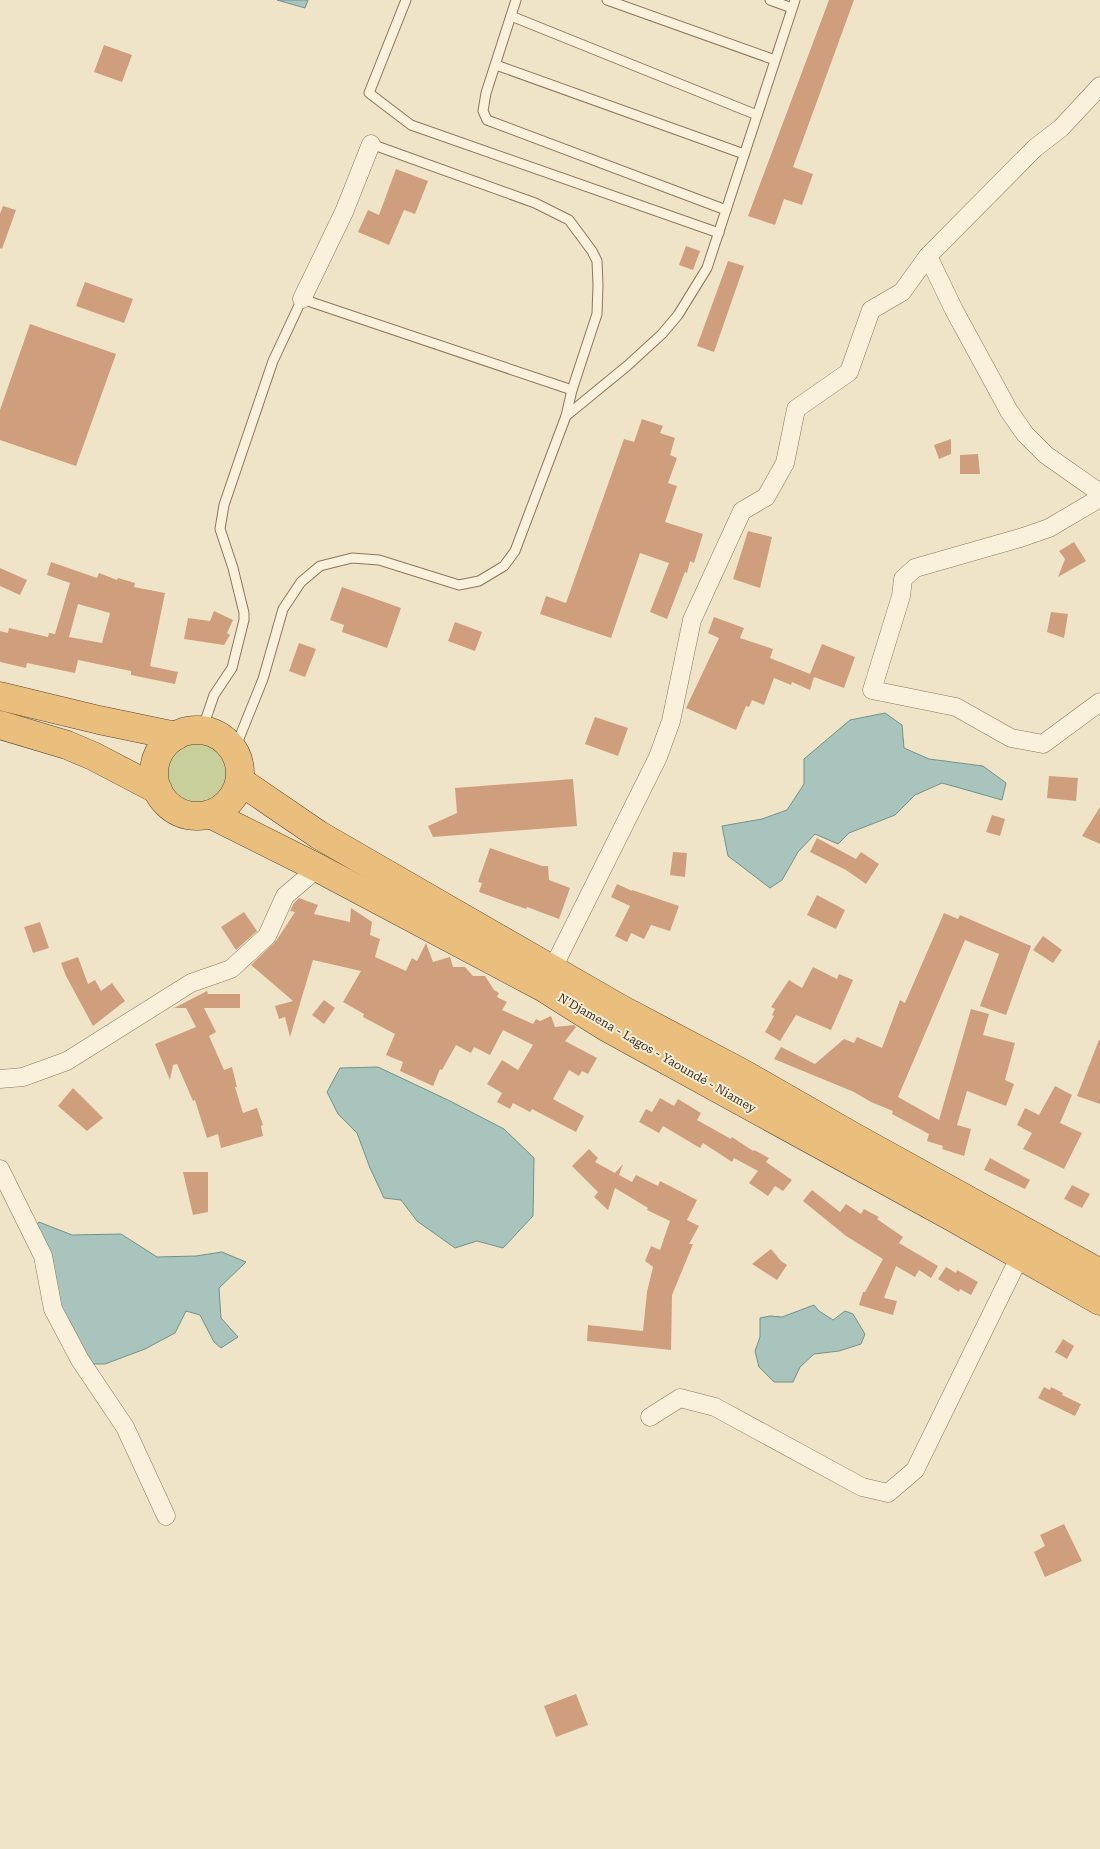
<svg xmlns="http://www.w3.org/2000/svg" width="1100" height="1849" font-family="'Roboto Serif',serif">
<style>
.green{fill:#c9cf9b}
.water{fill:#a9c4bc;stroke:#6f938a}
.building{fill:#cf9f7d;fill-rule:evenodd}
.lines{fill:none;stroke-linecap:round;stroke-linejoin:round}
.service-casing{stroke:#8d765c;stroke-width:11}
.minor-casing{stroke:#8d765c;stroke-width:19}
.trunk-casing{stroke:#5b4430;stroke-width:29}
.service{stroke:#faf1dc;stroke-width:9}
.minor{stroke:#faf1dc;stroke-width:18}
.trunk{stroke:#eabe7c;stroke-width:28}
.labels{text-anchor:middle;stroke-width:4;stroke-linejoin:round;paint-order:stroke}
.street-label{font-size:12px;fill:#3d2e20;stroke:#f7eed8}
</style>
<rect width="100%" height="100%" fill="#f0e4c8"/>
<circle class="green" cx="197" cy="774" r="36"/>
<g class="water">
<path d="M277 0H308L305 8Z"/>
<path d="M885 713 902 725 904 748 929 759 983 766 1006 783 1002 800 942 783 915 795 895 815 849 833 838 844 815 834 798 852 782 880 770 888 728 856 722 826 762 819 787 810 804 784V759L850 720Z"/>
<path d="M378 1067 450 1101 504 1129 534 1158 533 1216 503 1248 477 1241 455 1248 417 1221 401 1200 384 1198 370 1168 357 1133 338 1114 327 1092 340 1068Z"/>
<path d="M39 1222 72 1235 121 1234 157 1257 196 1256 222 1252 246 1262 219 1288 221 1318 238 1337 221 1348 214 1342 200 1315 186 1311 175 1333 145 1349 105 1364H91L64 1315 54 1281 35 1227Z"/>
<path d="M814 1305 819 1311 833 1320 845 1311 853 1314 865 1334 861 1344 839 1351 814 1354 800 1367 793 1382H774L759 1367 755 1351 760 1337V1318L770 1316 782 1317Z"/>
</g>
<g class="building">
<path d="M829 0H854L793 167 813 174 802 205 784 199 775 225 748 216Z"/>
<path d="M104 45 132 55 122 82 94 72Z"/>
<path d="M396 169 428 181 415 214 404 210 389 245 358 232 368 210 379 215Z"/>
<path d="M3 206 16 210 2 249 0 248V214Z"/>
<path d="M686 246 700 251 693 270 679 265Z"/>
<path d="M728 261 744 266 714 352 697 346Z"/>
<path d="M85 282 133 299 124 323 76 306Z"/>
<path d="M30 324 116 354 76 466 0 440V410Z"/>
<path d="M642 419 663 426 660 433 675 438 670 455 677 458 668 483 677 486 665 522 703 534 694 563 690 561 687 573 685 572 667 619 650 612 669 563 640 553 611 638 540 614 546 596 566 603 624 439 634 442Z"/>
<path d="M951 439V454L939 459 934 445Z"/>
<path d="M978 454 980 474H960V455Z"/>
<path d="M748 531 772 537 760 588 733 579Z"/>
<path d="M1074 542 1086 561 1058 577 1065 559 1059 551Z"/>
<path d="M51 562 97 578 99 573 117 580 118 578 135 583 134 587 165 593 150 666 178 672 175 684 131 675V671L78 660 75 673 27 663 26 668 0 662V631L8 633 9 628 48 637 49 633 55 634 70 583 47 575ZM78 604 110 613 102 643 69 637Z"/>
<path d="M0 568 27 580 20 595 0 586Z"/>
<path d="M342 587 401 608 387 648 342 632 344 625 330 620Z"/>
<path d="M214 611 233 620 227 633 230 635 224 645 184 639 188 618 210 621Z"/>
<path d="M1051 612 1068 614 1064 638 1047 632Z"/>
<path d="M714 617 744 628 740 638 773 649 770 658 810 674 822 644 855 657 844 688 814 677 810 690 792 682 791 685 774 678 764 705 752 700 749 707 746 706 736 730 686 708 719 638 708 633Z"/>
<path d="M455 622 482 632 475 651 448 641Z"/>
<path d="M299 643 316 649 305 677 289 671Z"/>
<path d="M595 717 628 728 618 756 585 744Z"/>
<path d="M1049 776 1078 778 1076 801 1047 798Z"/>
<path d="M573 779 577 826 433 837 428 826 457 813 455 788Z"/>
<path d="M1100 807V844L1082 836Z"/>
<path d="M992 815 1005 819 1000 836 986 832Z"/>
<path d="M817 838 856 859 861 852 879 864 866 884 846 870 810 852Z"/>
<path d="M490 848 542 866H548L549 880 570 888 559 919 527 907 526 909 479 892 482 883 478 882Z"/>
<path d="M673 852 687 853 685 877 670 875Z"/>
<path d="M617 884 632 891V890L679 906 670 931 651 925 644 939 631 933 627 942 615 936 630 906 611 897Z"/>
<path d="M817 895 845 910 836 929 807 915Z"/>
<path d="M299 898 318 905 314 914 350 922 351 908 372 922 370 935 380 939 375 957 406 971 412 958 417 961 426 943 433 962 450 957 453 967H465L473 976H485L494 990 499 993 497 997 507 1002 502 1010 533 1024 536 1019 540 1021 551 1016 555 1027 574 1025 576 1027 565 1041 597 1058 588 1074 582 1071 579 1076 569 1070 553 1099 584 1116 576 1132 532 1109 530 1112 513 1103 510 1109 497 1102 502 1093 487 1084 502 1060 518 1070 533 1045 503 1030 490 1055 474 1047 471 1053 456 1045 442 1070 440 1069 433 1086 400 1071 403 1062 386 1055 395 1034 363 1017 364 1014 343 1002 361 971 313 960 290 1037 285 1017 279 1019 275 1006 293 1001 251 965 276 941 295 912 290 911 294 903Z"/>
<path d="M244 912 257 931 236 950 221 927Z"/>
<path d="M944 913 958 919 960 915 1031 946 1006 1015 980 1006 999 954 965 940 898 1097 939 1120 971 1009 989 1014 983 1035 1015 1043 1005 1080 1014 1084 1006 1106 967 1091 957 1125 971 1129 964 1156 942 1149 943 1146 927 1141 929 1134 892 1114 893 1111 871 1102 854 1092 774 1059 781 1047 815 1064 844 1039 854 1043 857 1037 882 1048 900 1000 905 1003Z"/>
<path d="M40 922 49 948 33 953 24 927Z"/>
<path d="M1043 936 1062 950 1053 963 1033 950Z"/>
<path d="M78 957 88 984 95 980 101 991 112 983 125 1001 93 1026 66 976 61 963Z"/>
<path d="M813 967 837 979 839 974 853 980 831 1030 796 1015 780 1041 765 1032 774 1016 772 1015 775 1009 771 1007 789 980 802 988Z"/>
<path d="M207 991 208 994H240V1008H204L216 1032 209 1036 224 1070 232 1067 237 1087H235L243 1113 257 1108 263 1125 261 1126 263 1136 221 1148 218 1134 207 1138 195 1100 193 1101 177 1064 173 1065 170 1080 155 1044 196 1027 186 1008H174Z"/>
<path d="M324 1000 335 1008 324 1024 312 1015Z"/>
<path d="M1099 1040 1100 1041V1104L1077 1096Z"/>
<path d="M1055 1086 1072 1095 1060 1123 1082 1133 1064 1169 1023 1149 1032 1133 1017 1125 1025 1108 1039 1115Z"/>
<path d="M73 1088 103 1118 87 1131 58 1106Z"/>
<path d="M660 1098 674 1106 678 1099 701 1113 697 1120 731 1139 732 1137 753 1151 754 1150 769 1158 766 1162 792 1180 783 1191 775 1186 768 1196 749 1183 758 1171 734 1158 732 1162 703 1143 700 1148 663 1126 659 1133 639 1122 646 1109 652 1112Z"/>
<path d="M589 1149 598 1158 595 1162 615 1173 623 1164 619 1175 632 1182 636 1175 658 1186 660 1181 697 1200 687 1220 699 1226 689 1244H693L672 1295 671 1350 587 1341 588 1325 643 1331 647 1292 653 1267 645 1261 651 1246 660 1250 670 1221 647 1210 648 1208 615 1188 608 1210 594 1197 598 1192 572 1166Z"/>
<path d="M990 1158 1030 1180 1025 1189 984 1170Z"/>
<path d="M183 1172H208V1212L193 1215Z"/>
<path d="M1072 1185 1090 1194 1082 1208 1064 1199Z"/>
<path d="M812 1190 840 1212 846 1204 861 1214 864 1209 879 1217 877 1219 903 1237 899 1243 938 1266 931 1278 919 1270 915 1277 896 1266 884 1298 897 1301 893 1315 859 1305 863 1292H865L883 1259 846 1236 803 1201Z"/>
<path d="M771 1249 781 1261 787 1265 777 1280 752 1264Z"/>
<path d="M946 1267 956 1273 957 1270 978 1282 971 1295 960 1289 959 1292 938 1279Z"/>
<path d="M1063 1339 1074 1346 1067 1359 1055 1352Z"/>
<path d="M1044 1387 1050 1390 1051 1387 1063 1393 1062 1395 1081 1404 1075 1416 1038 1398Z"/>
<path d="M1064 1524 1082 1561 1045 1577 1034 1552 1045 1546 1040 1535Z"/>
<path d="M576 1694 588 1725 556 1737 544 1706Z"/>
</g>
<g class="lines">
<g class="service-casing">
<g id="service">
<path d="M406 0 369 93 411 125 719 233"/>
<path d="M516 0 486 93 483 111 487 120 726 210"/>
<path d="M607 0 775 60"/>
<path d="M770 0 792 8"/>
<path d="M511 16 757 115"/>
<path d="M496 65 744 154"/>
<path d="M566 416 627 366 662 334 678 315 707 268 795 0"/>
<path d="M202 730 214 695 232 668 244 620V613L233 568 220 529 224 505 273 361 302 299 572 390"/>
<path d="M234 751 263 679 283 609 301 582 320 566 352 558 379 560 459 585 479 581 504 566 515 551 566 416 572 390 597 314 598 285 597 261 592 251 569 220 535 203 371 144"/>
</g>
</g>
<g class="minor-casing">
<g id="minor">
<path d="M928 256 954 310 1009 411 1025 434 1046 455 1100 493"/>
<path d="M302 299 344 212 371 144"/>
<path d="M1100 498 1049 528 1020 538 915 568 903 579 901 596 872 690 956 707 1011 738 1043 744 1100 702"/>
<path d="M548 978 658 757 671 721 692 620 742 511 766 497 785 463 796 409 849 372 871 310 902 292 928 256 1035 148 1061 128 1100 86"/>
<path d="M0 1079 23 1077 67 1061 191 983 231 969 267 936 285 896 318 868"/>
<path d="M0 1169 43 1256 53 1309 80 1360 125 1427 166 1516"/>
<path d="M650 1417 680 1398 715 1407 862 1487 888 1493 915 1470 1020 1256"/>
</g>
</g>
<g class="trunk-casing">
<g id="trunk">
<path d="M0 696 99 720 176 736"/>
<path d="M0 725 67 745 93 756 158 790"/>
<circle cx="197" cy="773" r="43"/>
<path d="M240 781 319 835 619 1008 742 1073 852 1136 1100 1273"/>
<path d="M210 814 318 868 544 988 606 1027 954 1218 1100 1301"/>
</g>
</g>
<use href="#service" class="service"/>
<use href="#minor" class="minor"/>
<use href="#trunk" class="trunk"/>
</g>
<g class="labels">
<g class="street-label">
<text transform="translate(657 1053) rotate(30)" y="4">N'Djamena - Lagos - Yaoundé - Niamey</text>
</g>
</g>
</svg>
